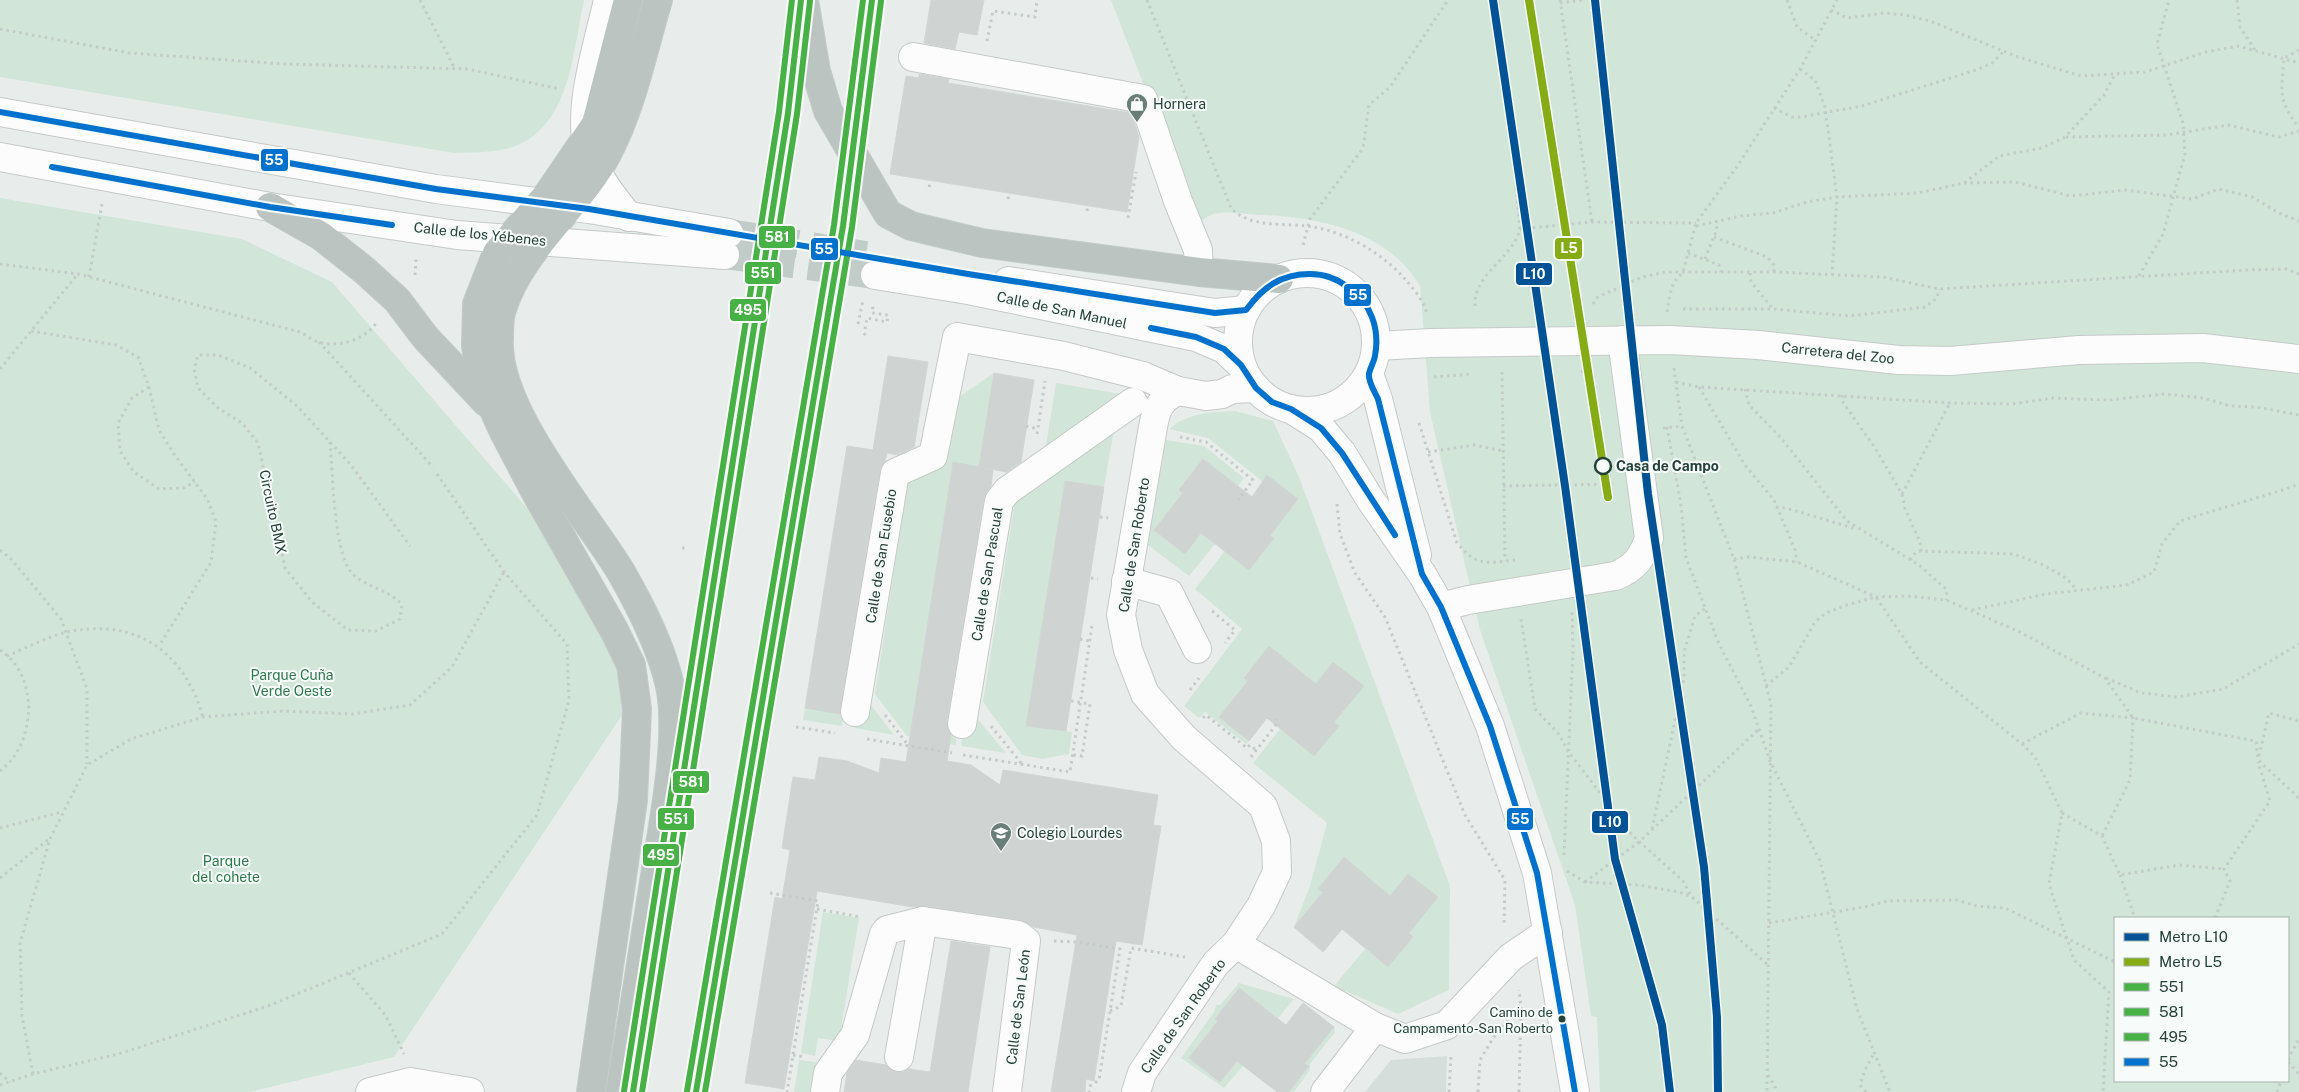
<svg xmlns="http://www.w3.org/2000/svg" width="2299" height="1092" font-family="'Public Sans',sans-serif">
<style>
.built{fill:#d6dedb}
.green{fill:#d1e6d8;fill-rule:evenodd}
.building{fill:#cfd4d2;stroke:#d1d6d4}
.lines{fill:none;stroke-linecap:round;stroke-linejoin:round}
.minor-tunnel{stroke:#c1cbc8;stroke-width:28;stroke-dasharray:28 14;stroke-linecap:butt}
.minor-casing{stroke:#c5cac8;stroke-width:30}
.highway-casing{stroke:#c3ccc9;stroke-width:30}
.path{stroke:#c3ccca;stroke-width:3;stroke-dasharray:2.5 4;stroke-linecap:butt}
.minor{stroke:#fcfcfc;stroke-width:28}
.highway{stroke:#bcc4c2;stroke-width:28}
.bus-1-casing{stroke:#f7fbf9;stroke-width:10}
.bus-2-casing{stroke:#f7fbf9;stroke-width:10}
.bus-3-casing{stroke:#f7fbf9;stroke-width:10}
.bus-4-casing{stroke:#f7fbf9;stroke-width:10}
.bus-1{stroke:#48b146;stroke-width:6}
.bus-2{stroke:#48b146;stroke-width:6}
.bus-3{stroke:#48b146;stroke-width:6}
.bus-4{stroke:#0072ce;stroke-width:6}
.metro-1-casing{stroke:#f7fbf9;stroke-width:11}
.metro-2-casing{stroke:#f7fbf9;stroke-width:11}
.metro-1{stroke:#015396;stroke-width:8}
.metro-2{stroke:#85ac14;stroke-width:8}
.stop-dot{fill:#f7fbf9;stroke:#24423a;stroke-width:2.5}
.bus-dot{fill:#24423a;stroke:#f7fbf9;stroke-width:2}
.labels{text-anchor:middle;stroke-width:4;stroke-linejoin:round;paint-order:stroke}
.bus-label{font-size:13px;fill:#24423a;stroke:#f7fbf9;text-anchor:end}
.poi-label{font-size:14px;fill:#24423a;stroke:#f7fbf9;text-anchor:start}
.street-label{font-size:14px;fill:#24423a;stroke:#f7fbf9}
.stop-label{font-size:14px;font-weight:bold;fill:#24423a;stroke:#f7fbf9;text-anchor:start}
.park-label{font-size:14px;fill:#2d7a4b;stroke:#f7fbf9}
.line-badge{stroke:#f7fbf9;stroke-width:2}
.badge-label{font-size:14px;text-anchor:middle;font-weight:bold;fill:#fff}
</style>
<rect width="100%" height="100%" fill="#e8edeb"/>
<path class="built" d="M1447 1056 1446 1092H1365L1391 1060Z"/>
<g class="green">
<path d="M0 0H584C573 50 571 125 515 146 496 153 474 152 454 153L0 77Z"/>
<path d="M1111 0H2299V1092H1600L1597 1017 1591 1016 1575 905 1480 630 1430 412 1420 286C1388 232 1322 218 1264 215 1250 215 1232 211 1218 213 1211 214 1203 220 1197 223ZM2115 918H2288V1081H2115Z"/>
<path d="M0 198 242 239 332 282 621 617 648 676 394 1057 250 1092H0Z"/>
<path d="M994 373 979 467 953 463 912 724 957 732 956 745 907 736 875 694 909 473 956 399Z"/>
<path d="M1056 383 1120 394 1045 452Z"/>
<path d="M1235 411 1273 421 1299 477 1450 886 1449 990 1398 1014 1334 986 1365 949 1388 967 1413 937 1409 933 1438 897 1408 874 1384 903 1377 885 1344 857 1323 892 1294 927 1310 886 1327 823 1253 763 1280 729 1314 756 1338 726 1334 722 1363 686 1333 662 1310 691 1269 647 1244 677 1248 681 1219 717 1249 741 1246 744 1205 712 1199 718 1184 706 1242 629 1195 589 1225 551 1249 570 1273 538 1270 536 1298 499 1267 476 1263 482 1208 438 1169 429C1187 413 1212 412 1235 411Z"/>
<path d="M1114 430 1104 487 1065 481 1026 725 1072 732 1069 754 1042 759 1022 755 983 702 1015 501Z"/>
<path d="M1166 440 1204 446 1244 478 1238 486 1203 459 1179 490 1183 493 1185 554 1207 526 1215 544 1189 576 1148 545Z"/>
<path d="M861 692 894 735 855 728Z"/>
<path d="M967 706 1006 753 961 746Z"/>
<path d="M805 708 844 714 842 726 803 720Z"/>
<path d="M823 912 859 918 839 1041 818 1038 815 1056 801 1053Z"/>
<path d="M1239 983 1294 999 1278 1018 1238 988 1215 1019 1218 1021 1189 1058 1220 1082 1237 1061 1243 1066 1224 1088 1181 1058 1214 1012 1216 1005H1220Z"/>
<path d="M1334 1027 1335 1032 1310 1064V1070L1294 1092H1289L1309 1067 1304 1064Z"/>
<path d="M799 1060 821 1063 817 1092H794Z"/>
</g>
<g class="building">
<path d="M931 0H984L977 35 959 32 955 49 924 43Z"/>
<path d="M919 74 949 79 948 83 1131 113 1139 137 1127 212 890 174 906 76 919 78Z"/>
<path d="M888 356 928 362 914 447 898 455 887 453 885 461 880 470 840 714 805 708 847 446 873 450Z"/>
<path d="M994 373 1034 380 1021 462 1007 472 979 467 993 470 991 486 984 498 947 721 951 734 947 761 971 765 1000 785 1003 770 1158 795 1153 825 1161 826 1142 945 1116 941 1094 1081 1086 1079 1085 1092H1051L1077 935 1034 927 1020 920 925 906 913 907 817 891 784 1089 745 1083 775 897 782 899 790 850 782 848 793 777 815 780 819 757 847 761 879 773 881 758 906 762 953 462 979 467Z"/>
<path d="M1203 459 1252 497 1267 475 1298 499 1270 536 1274 538 1249 570 1201 533 1185 554 1154 530 1183 493 1179 490Z"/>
<path d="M1065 481 1104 487 1066 731 1026 726Z"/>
<path d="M1269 646 1316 684 1333 662 1364 686 1334 722 1339 726 1314 756 1267 718 1249 741 1219 717 1248 681 1244 678Z"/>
<path d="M1344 857 1390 896 1408 874 1438 897 1409 933 1413 937 1388 967 1342 929 1323 952 1294 927 1323 892 1318 889Z"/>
<path d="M951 941 990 947 968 1092H844L847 1073 856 1060 886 1065 897 1072 909 1069 930 1072Z"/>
<path d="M1239 988 1286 1025 1303 1003 1334 1027 1304 1064 1309 1066 1289 1092H1277L1237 1061 1220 1082 1189 1058 1218 1021 1215 1019Z"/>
</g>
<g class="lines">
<g class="minor-tunnel">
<path d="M729 233 866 255"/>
<path d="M725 255 875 275"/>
</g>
<g class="minor-casing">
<g id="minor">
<path d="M608 0C599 40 577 109 588 148 595 175 612 196 629 217"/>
<path d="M913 57 1143 99 1178 201 1198 250 1199 272"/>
<path d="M0 112 436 189 589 209 729 233"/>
<path d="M0 157 270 207 457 235 725 255"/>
<circle cx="1307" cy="342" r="69"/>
<path d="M875 275 968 290 1196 337 1224 349 1241 365"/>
<path d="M1008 281 1215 313 1246 310"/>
<path d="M1377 346 1431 343 1670 340 1758 345 1899 360 1950 361 2079 350 2203 348 2299 359"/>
<path d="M1369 374 1378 399 1417 555"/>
<path d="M1291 409 1321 428 1342 453 1370 499 1422 574 1441 607 1490 726 1537 873 1575 1092"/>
<path d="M1126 581 1169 593 1197 649"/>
<path d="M1441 607 1468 600 1615 576C1634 569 1643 557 1649 538L1622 340"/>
<path d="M855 712 895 473 933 456 957 337 1064 356 1143 376 1178 391 1206 396 1222 394 1232 389 1256 388"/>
<path d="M962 724 999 501 1007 491 1133 402"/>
<path d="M1236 944 1375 1027 1405 1039 1447 1025 1511 957 1548 932"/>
<path d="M899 1057 923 921"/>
<path d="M370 1092 410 1082 470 1092"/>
<path d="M825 1092 828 1073 855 1035 884 934 887 930 923 921 1018 935 1026 941 1007 1092"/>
<path d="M1136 1092 1142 1073 1216 963 1236 944 1261 906 1277 872 1276 841 1263 806 1184 738 1145 694 1128 650 1121 615 1153 427C1156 409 1160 399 1178 391"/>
<path d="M1325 1092 1375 1027"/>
</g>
</g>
<g class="highway-casing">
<g id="highway">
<path d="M804 0 816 71 828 111 888 214 911 226 982 243 1199 272 1279 279"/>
<path d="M270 207 321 236 364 270 397 300 425 337 486 402"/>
<path d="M591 1092 633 800 637 709 631 665 614 630 536 493 504 432 481 382 476 346 477 304 497 253 549 193 596 124 628 0"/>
<path d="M620 1092C633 1016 645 939 657 863 665 814 680 734 670 686 661 646 641 607 621 572 585 513 494 408 499 338 499 329 499 317 502 309 521 248 579 208 608 152 632 106 643 50 658 0"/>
</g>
</g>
<g class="path">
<path d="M420 0 455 69"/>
<path d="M1147 0 1231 208C1250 228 1282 223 1307 226 1345 231 1381 252 1406 280 1414 290 1425 302 1427 315"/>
<path d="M1560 0 1592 222"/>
<path d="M1787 0 1797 27 1815 40"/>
<path d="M2237 0 2240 27 2255 50"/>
<path d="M1560 3 1582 0"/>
<path d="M1831 10 1847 18 1884 13 1905 15 1930 21 2018 57 2081 76 2145 72 2206 52 2238 46 2299 63"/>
<path d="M0 29 129 53 284 64 467 69 560 89"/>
<path d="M987 41 993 11 1035 17 1037 0"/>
<path d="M2299 50 2284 58C2281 92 2278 100 2299 128"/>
<path d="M1800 69 1815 80 1825 107 1837 197 1832 275"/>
<path d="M1774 108 1792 117H1801L1862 106 1979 69 1992 63 2004 51"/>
<path d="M2066 137 2167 135 2228 125 2279 137 2299 131"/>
<path d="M1964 183 2015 182 2071 196 2126 190 2192 199 2219 189 2252 197 2281 214 2299 221"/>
<path d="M929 187 931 181"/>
<path d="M1008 199 1009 192"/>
<path d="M1087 211 1088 205"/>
<path d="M1128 218 1136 172"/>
<path d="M1696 226 1741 216 1773 213 1807 202 1837 197 1918 193 1964 183 1999 156 2042 148 2065 137 2104 95 2115 74"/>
<path d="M1520 229 1592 222 1696 223"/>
<path d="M1714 237 1767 257 1774 265V272"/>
<path d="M1303 245 1310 219 1363 148 1369 105 1390 87 1448 0"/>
<path d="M1688 253 1719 265 1721 272"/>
<path d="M1705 259 1717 229 1716 222"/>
<path d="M0 264 78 274 300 332C306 335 312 340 318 342 339 348 365 340 377 322"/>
<path d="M1750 273 1751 282 1773 309"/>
<path d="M415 275 416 259"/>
<path d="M2139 276 2163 234 2185 154 2183 123 2157 44 2169 0"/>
<path d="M89 277 102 204"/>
<path d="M1593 304 1598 297 1642 277 1666 272H1774L1883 277 1939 289 2246 270 2287 269 2299 274"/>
<path d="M1475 306C1473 274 1513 258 1520 229L1498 0"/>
<path d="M1683 309H1773L1850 316 1925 307 1937 298 1939 289"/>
<path d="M1667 312 1670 294 1674 282 1683 272 1696 223 1736 168 1800 69 1837 0"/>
<path d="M858 324 863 300"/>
<path d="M865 329 867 318 887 322 888 315 872 313 873 306"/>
<path d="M31 331 116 345 138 357 149 387 159 430 174 454 208 500 216 522 211 562 159 646"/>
<path d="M864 333 866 336"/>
<path d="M319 342 433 467"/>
<path d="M1674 368 1682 426"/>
<path d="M0 369 77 275"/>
<path d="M1581 371 1593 376 1596 381"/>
<path d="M1502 372 1505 561"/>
<path d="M1434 377 1471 374"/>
<path d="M1676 382 1699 387 1950 403 2012 404 2053 398 2109 400 2164 394 2204 398 2230 406 2257 407 2299 415"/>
<path d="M149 387 132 398 118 423 120 451 134 472 159 489 183 488 195 482"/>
<path d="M1699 387 1745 465 1774 500 1795 550 1797 562"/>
<path d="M1745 389 1749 405 1781 438 1847 521 1919 565 1947 590 1946 600"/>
<path d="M1842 395V401L1875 448 1902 494 1905 509 1920 542 1921 551"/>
<path d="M1419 423 1457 543C1477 567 1486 563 1515 560"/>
<path d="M1026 426 1038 429"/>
<path d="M1667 427 1681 505 1686 558 1719 644 1751 706 1770 761 1820 861 1857 1009 1890 1092"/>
<path d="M1663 428 1682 426 1734 559 1771 705 1767 1092"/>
<path d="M1037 434 1045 381"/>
<path d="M1180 437 1206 442 1253 480 1238 500"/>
<path d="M330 442C333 473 333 549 351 572 365 588 388 588 402 605L400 619 376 631 348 630 312 602 285 568 258 443 242 423 218 408 198 388 194 369 198 355H218L250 368 297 406 351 465 410 546"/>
<path d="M1428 452 1475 445 1503 451"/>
<path d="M1503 486 1614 484"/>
<path d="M1902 494 1950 403"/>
<path d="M1337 504 1340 534 1355 573 1385 617 1465 815 1505 880 1504 926"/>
<path d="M1776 507 1786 508 1856 529"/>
<path d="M1100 517 1108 518"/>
<path d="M682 548H685"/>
<path d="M0 550 11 559 61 619 87 689V764"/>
<path d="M1734 559 1749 557 1797 562 1876 597 1907 596 1946 600 2020 632 2105 678 2133 718 2256 741 2258 760 2299 798"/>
<path d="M1910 560 1916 552 1921 551 2014 554 2041 564 2063 576 2073 585 2075 590"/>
<path d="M1091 578 1098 579"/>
<path d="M1972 610 2046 594 2127 585 2154 572 2162 544 2180 521 2286 489 2299 484"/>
<path d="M1212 611 1235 630 1225 643"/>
<path d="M1521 619 1535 709 1558 733 1568 751 1633 836 1683 881 1691 896"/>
<path d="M1080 639 1089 641"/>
<path d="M0 650C40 676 36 744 0 771"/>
<path d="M7 656C26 648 47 637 67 632 120 621 164 637 190 685 196 694 199 706 203 717"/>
<path d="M2106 678 2141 693 2177 697 2223 689 2299 644"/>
<path d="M1766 686 1789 667 1815 622 1826 613 1847 605 1876 597 1920 662 2022 744 2035 757 2062 813 2049 884 2074 960 2109 992 2103 1092"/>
<path d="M1190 690 1199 678"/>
<path d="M1071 701 1090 704 1082 756 1073 755"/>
<path d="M885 715 908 745"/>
<path d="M1203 718 1206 715 1247 748 1250 745 1256 750"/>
<path d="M991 726 1022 764"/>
<path d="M796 727 835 733"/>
<path d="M867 739 952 753"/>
<path d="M2022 744 2081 713 2133 718 2130 780 2102 836"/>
<path d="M963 755 1070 772 1092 626"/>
<path d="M2259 756 2269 713 2299 721"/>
<path d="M1251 757 1275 726 1277 719"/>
<path d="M2062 813 2102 836 2120 875 2179 865 2224 869"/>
<path d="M0 828 62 812"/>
<path d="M1652 829 1684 678V652L1695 616 1706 608"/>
<path d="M1564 855 1573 650 1572 612"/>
<path d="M1567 871 1585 882 1638 885 1679 892 1692 897 1768 965"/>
<path d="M2120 875 2135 918"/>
<path d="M0 878 49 839"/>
<path d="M1585 882 1639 842 1759 729"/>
<path d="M770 893 818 901 787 1092"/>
<path d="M817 909 861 917"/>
<path d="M2215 918 2230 881 2224 869 2270 801 2258 762"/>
<path d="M1769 923 1864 907 1888 901 1956 900 1977 906 2005 908 2115 962"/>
<path d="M1054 941 1076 942 1120 949 1099 1080 1090 1086 1089 1092"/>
<path d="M349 973 386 1016 404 1054"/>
<path d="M1110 1011 1121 1006 1131 948 1185 957"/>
<path d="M793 1055 805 1057"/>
<path d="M2288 1060 2299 1038"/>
<path d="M2288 1062 2299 1074"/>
<path d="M0 1073 10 1082"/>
<path d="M33 1074 22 1016 20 943 50 839 87 765 131 739 203 717 282 711 353 714 410 705 452 667 504 572"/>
<path d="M1768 1075 1778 1092"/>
<path d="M0 1085 33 1074 118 1054 268 1006 442 934 537 815 569 700 567 644 504 572 435 471"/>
<path d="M1449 1092 1451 1055"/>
<path d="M1478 1092 1480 1060 1498 1030 1521 1009 1519 990"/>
<path d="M1519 1092 1521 1009"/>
<path d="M1866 1092 1860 1085 1865 1070 1874 1053"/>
<path d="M2277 1092 2281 1081"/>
</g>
<use href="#minor" class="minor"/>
<use href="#highway" class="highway"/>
<g class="bus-1-casing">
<g id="bus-1">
<path d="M633 1092 788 113 801 0"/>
<path d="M696 1092 843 226 872 0"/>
</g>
</g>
<g class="bus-2-casing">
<g id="bus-2">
<path d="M642 1092 797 114 810 1"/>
<path d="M705 1092 852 227 881 1"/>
</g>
</g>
<g class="bus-3-casing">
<g id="bus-3">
<path d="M624 1091 779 112 792 0"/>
<path d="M687 1091 834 225 863 0"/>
</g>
</g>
<g class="bus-4-casing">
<g id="bus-4">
<path d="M0 112 436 189 589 209 968 274 1215 313 1246 310C1263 287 1281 274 1310 274 1324 274 1338 279 1349 288 1371 303 1380 329 1375 356 1374 362 1370 368 1369 374 1368 382 1375 392 1378 399L1422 574 1441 607 1490 726 1537 873 1575 1092"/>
<path d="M52 167 270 207 392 225"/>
<path d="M1151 328 1196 337 1224 349 1241 365 1256 388 1272 402 1291 409 1321 428 1342 453 1395 535"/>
</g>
</g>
<use href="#bus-1" class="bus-1"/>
<use href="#bus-2" class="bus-2"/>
<use href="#bus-3" class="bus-3"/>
<use href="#bus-4" class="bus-4"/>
<g class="metro-1-casing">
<g id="metro-1">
<path d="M1493 0 1565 486 1615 859 1662 1025 1670 1092"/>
<path d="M1595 0 1648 494 1704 867 1717 1017 1718 1092"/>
</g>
</g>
<g class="metro-2-casing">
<path id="metro-2" d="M1529 0 1608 497"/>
</g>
<use href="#metro-1" class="metro-1"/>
<use href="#metro-2" class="metro-2"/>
</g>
<defs>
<g id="shop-pin" transform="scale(1.125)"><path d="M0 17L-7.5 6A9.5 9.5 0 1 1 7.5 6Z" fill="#697e78" stroke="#f7fbf9"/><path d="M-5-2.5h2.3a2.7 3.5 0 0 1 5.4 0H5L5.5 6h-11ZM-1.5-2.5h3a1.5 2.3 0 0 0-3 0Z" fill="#fff"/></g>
<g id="school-pin" transform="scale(1.125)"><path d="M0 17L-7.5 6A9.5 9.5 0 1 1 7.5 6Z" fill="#697e78" stroke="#f7fbf9"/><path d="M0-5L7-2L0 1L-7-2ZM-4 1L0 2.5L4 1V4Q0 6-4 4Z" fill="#fff"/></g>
</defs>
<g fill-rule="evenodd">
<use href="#shop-pin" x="1137" y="104"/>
<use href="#school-pin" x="1001" y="833"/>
</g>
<circle class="stop-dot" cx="1603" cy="466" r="8"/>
<circle class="bus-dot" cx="1562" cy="1019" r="4.5"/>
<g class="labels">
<g class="bus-label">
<text x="1553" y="1017">Camino de<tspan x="1553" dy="16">Campamento-San Roberto</tspan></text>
</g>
<g class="poi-label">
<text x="1153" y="109">Hornera</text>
<text x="1017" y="838">Colegio Lourdes</text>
</g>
<g class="street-label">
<text transform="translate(480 234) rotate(6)" y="5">Calle de los Yébenes</text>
<text transform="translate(1062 310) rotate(12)" y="5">Calle de San Manuel</text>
<text transform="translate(1838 353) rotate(6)" y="5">Carretera del Zoo</text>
<text transform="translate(273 512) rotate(78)" y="5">Circuito BMX</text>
<text transform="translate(1134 545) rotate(-81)" y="5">Calle de San Roberto</text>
<text transform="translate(881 556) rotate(-81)" y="5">Calle de San Eusebio</text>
<text transform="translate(987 574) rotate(-81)" y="5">Calle de San Pascual</text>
<text transform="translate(1018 1007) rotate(-83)" y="5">Calle de San León</text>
<text transform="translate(1183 1016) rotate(-55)" y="5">Calle de San Roberto</text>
</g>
<g class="stop-label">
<text x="1616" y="471">Casa de Campo</text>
</g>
<g class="park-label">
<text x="292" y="680">Parque Cuña<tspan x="292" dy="16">Verde Oeste</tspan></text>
<text x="226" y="866">Parque<tspan x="226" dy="16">del cohete</tspan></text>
</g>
</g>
<g class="line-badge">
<rect x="260" y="148" width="29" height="24" rx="5" fill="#0072ce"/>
<rect x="758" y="225" width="38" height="24" rx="5" fill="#48b146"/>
<rect x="1554" y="237" width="29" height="23" rx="5" fill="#85ac14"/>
<rect x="810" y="237" width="29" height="24" rx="5" fill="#0072ce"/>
<rect x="744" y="261" width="38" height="24" rx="5" fill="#48b146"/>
<rect x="1515" y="262" width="38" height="24" rx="5" fill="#015396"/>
<rect x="1343" y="283" width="29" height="24" rx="5" fill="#0072ce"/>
<rect x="729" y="298" width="38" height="24" rx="5" fill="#48b146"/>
<rect x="672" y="770" width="38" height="24" rx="5" fill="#48b146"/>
<rect x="657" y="807" width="38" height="24" rx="5" fill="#48b146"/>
<rect x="1506" y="807" width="28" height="24" rx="5" fill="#0072ce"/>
<rect x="1591" y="810" width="38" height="24" rx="5" fill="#015396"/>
<rect x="642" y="843" width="38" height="24" rx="5" fill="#48b146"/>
</g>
<g class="badge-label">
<text x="274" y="165">55</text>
<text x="777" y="242">581</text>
<text x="1569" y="253">L5</text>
<text x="824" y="254">55</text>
<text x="763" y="278">551</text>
<text x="1534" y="279">L10</text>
<text x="1358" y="300">55</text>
<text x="748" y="315">495</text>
<text x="691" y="787">581</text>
<text x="676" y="824">551</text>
<text x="1520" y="824">55</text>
<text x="1610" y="827">L10</text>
<text x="661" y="860">495</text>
</g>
<rect x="2114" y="917" width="175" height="165" fill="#f7fbf9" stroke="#a3b1ad"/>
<rect x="2124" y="933" width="25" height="8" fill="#015396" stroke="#a3b1ad"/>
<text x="2159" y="942" font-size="15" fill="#24423a">Metro L10</text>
<rect x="2124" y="958" width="25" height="8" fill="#85ac14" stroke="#a3b1ad"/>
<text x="2159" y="967" font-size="15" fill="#24423a">Metro L5</text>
<rect x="2124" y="983" width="25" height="8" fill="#48b146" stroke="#a3b1ad"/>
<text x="2159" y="992" font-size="15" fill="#24423a">551</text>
<rect x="2124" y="1008" width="25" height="8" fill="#48b146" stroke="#a3b1ad"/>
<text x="2159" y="1017" font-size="15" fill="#24423a">581</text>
<rect x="2124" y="1033" width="25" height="8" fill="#48b146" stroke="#a3b1ad"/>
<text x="2159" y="1042" font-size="15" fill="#24423a">495</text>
<rect x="2124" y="1058" width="25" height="8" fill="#0072ce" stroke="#a3b1ad"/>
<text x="2159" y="1067" font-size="15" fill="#24423a">55</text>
</svg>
